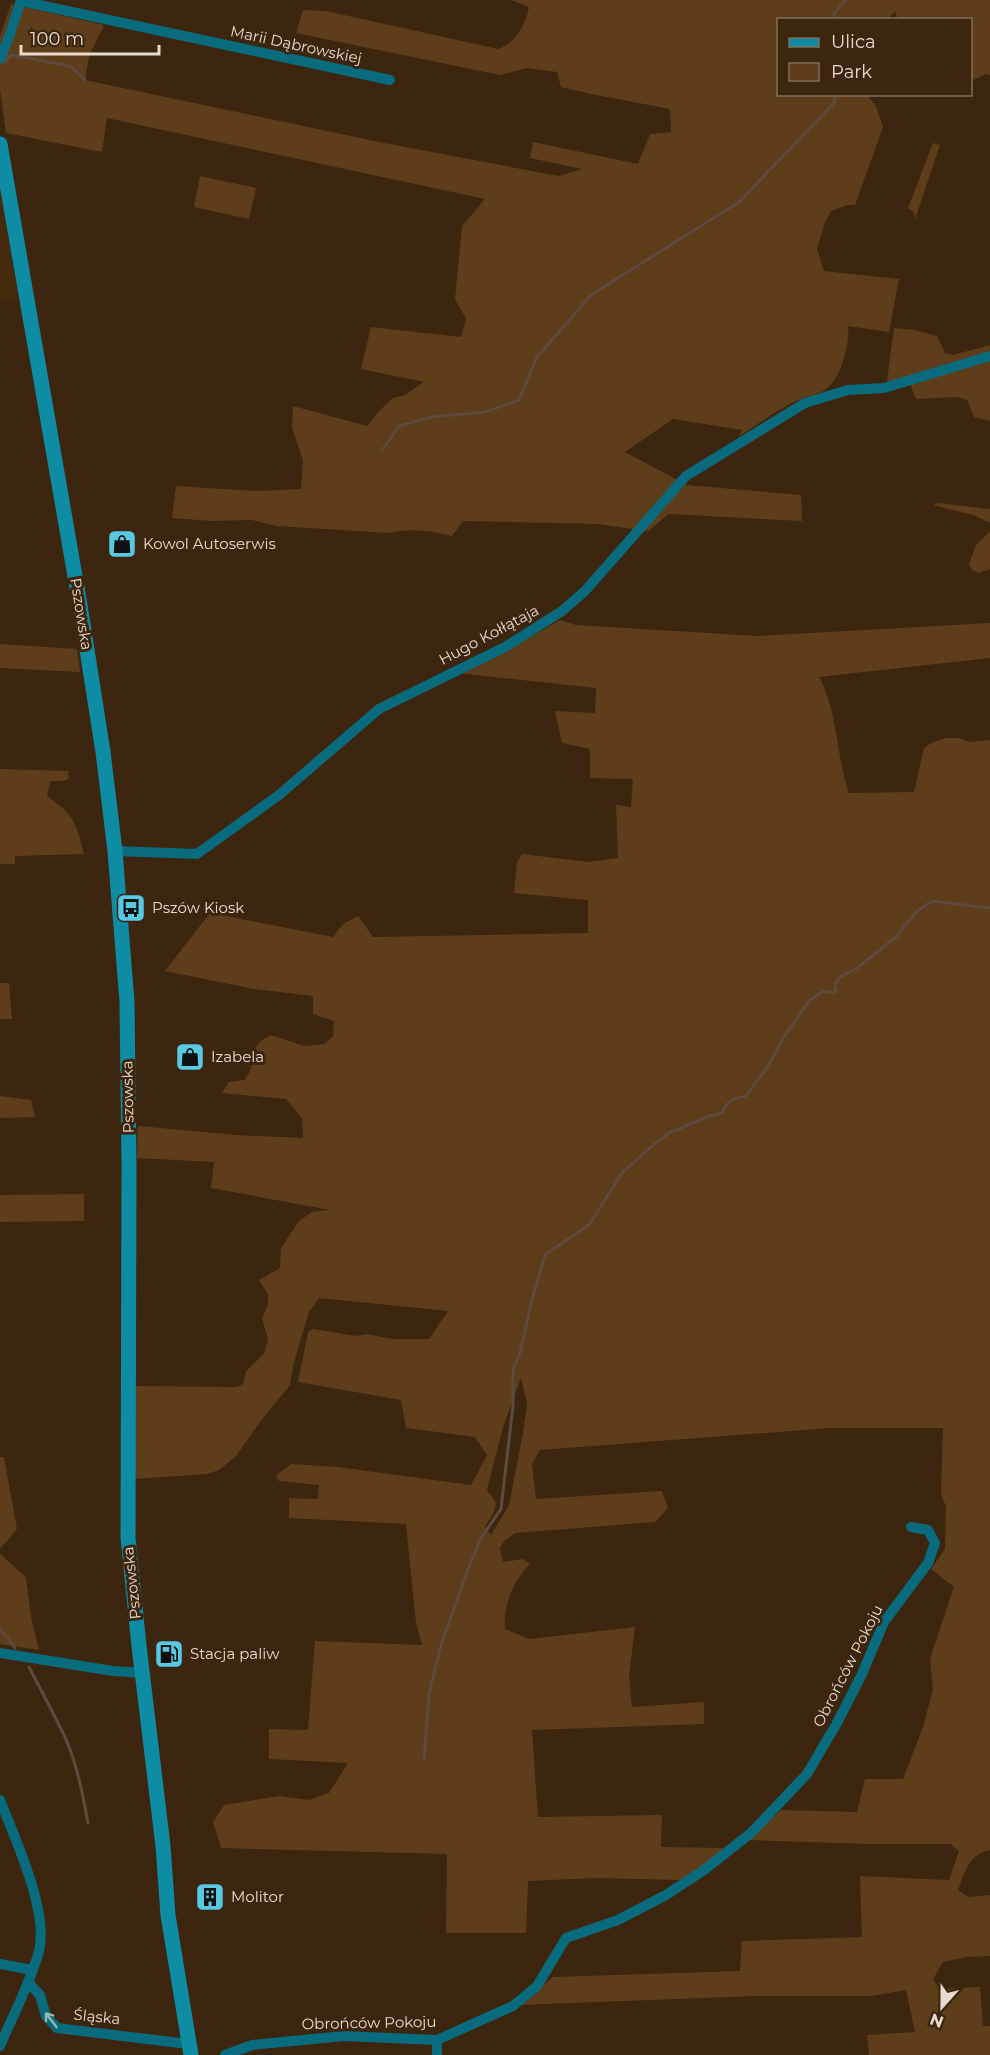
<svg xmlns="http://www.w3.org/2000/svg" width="990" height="2055" font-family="Montserrat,sans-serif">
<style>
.built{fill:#452a0e}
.green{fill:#5e3d1a;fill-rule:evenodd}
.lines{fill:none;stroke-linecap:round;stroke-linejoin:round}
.stream{stroke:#5e4a3e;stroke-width:3}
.minor{stroke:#096c7e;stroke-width:10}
.secondary{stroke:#0e8ca4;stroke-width:15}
.oneway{stroke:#9ab4b1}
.labels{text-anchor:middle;stroke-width:6;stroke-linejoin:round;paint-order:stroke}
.street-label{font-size:15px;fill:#e8dacd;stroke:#3c2610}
.poi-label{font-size:15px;fill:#e8dacd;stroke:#3c2610;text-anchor:start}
</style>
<rect width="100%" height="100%" fill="#3c2610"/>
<path class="built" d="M0 185 19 302 0 301Z"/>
<g class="green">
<path d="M511 0H990V75L985 74 971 81 970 20 898 19 895 11 888 19 778 20V94L867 95 876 106 883 127 855 205H848L831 211 825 222 817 249 824 271 899 279 889 332 848 326C850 344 841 379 825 390 818 395 806 396 798 400 777 409 758 425 738 437L742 430 673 419 625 452 687 485 801 495 802 521 669 514 648 531 597 524 463 521 452 536C430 530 411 528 389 533L277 526 252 520 212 521 172 518 176 486 255 491 301 489 303 460 292 428 293 406 367 426 378 412 393 398 405 395 424 382 361 369 371 327 461 337 466 319 455 299 462 226 485 199 107 118 102 152 6 133 0 90V36L11 4 104 25 89 56 85 80 384 143 553 175 559 176 582 169 530 158 533 142 638 164 650 134 671 132 670 109 591 94 561 87 557 72 527 68 500 75 296 33 303 10 326 11 498 49C516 43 526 24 529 7Z"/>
<path d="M933 143 940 145 915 219 914 212 908 208Z"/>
<path d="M200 176 256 188 249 219 194 207Z"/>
<path d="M894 328 915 330 937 336 945 353 953 355 990 345V353L893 382 887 381Z"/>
<path d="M990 361V421L974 417 967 400 957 397 916 399 909 382Z"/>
<path d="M938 503 990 509V523L973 515 933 505Z"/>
<path d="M990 531V569L979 573 972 570 969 564 976 545Z"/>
<path d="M560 620 576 625 758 636 990 623V658L819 677C838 712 836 755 849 793L914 792 924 748 933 742 945 738H959L970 742 990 740V1850C969 1854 965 1872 958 1890L968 1897 990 1895V1956L967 1957 943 1962 933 1979 939 1989 980 1987 983 2026H990V2055H869L867 2035 915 2032 906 1990 871 1996H755L519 2005 553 1977 740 1971 742 1941 862 1937 860 1876 949 1880 959 1851 950 1844H867L748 1840 781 1810 857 1812 865 1779H903L923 1727 933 1689 930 1659 954 1587 931 1569 945 1549 946 1506 941 1495 943 1428H830L540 1450 532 1464 536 1499 662 1491 668 1508 655 1522 515 1533 504 1541 500 1548 503 1562 523 1559 530 1564C513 1581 503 1605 505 1629L529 1639 635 1627 629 1677 632 1707 704 1702V1724L532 1730 538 1817 662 1815 661 1847 724 1848 704 1866 682 1880 596 1878 528 1881 526 1933H446L447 1854 221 1848 213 1822 224 1805 278 1796 309 1800 329 1793 348 1763 269 1759V1729L308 1730 315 1641 422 1645 416 1623 406 1524 289 1518V1498L318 1499 319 1485 279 1481 276 1476 291 1464 338 1467 471 1485 487 1455 475 1437 406 1428 401 1400 298 1382 308 1332 313 1329 356 1336 366 1334 393 1339H429L448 1311 319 1298 309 1312 294 1362 290 1385 260 1422 236 1456 219 1470 207 1474 132 1479 134 1386 237 1387 243 1384 246 1371 264 1354 268 1339 262 1319 268 1304V1294L259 1280 280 1268 281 1248 299 1221 312 1212 330 1210 211 1188 214 1162 137 1158 138 1126 236 1135 303 1138 302 1118 286 1099 222 1093 229 1082 244 1080C261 1061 244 1047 271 1035L304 1046 325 1044 333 1036 334 1021 313 1014V996L254 989 165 971 210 913 333 937 343 924 358 916 373 937 588 933V900L514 893 517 862 522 854 588 862 618 858 616 805 631 807 633 779 590 778V749L562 743 555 711 595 713 596 688 458 673 504 652ZM521 1378 527 1404 523 1433 509 1505 491 1535 485 1527 494 1512 496 1502 487 1490 503 1427Z"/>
<path d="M0 644 77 649 80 672 0 668Z"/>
<path d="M0 769 68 771 69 778 64 781H50L47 796C74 815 76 822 84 854L15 856V864H0Z"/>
<path d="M0 983H9L12 1019H0Z"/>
<path d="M0 1096 31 1100 35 1117 0 1118Z"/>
<path d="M84 1194V1221L0 1222V1195Z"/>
<path d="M0 1457H4L17 1529 0 1549Z"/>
<path d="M0 1554 26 1577 31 1617 39 1650 0 1644Z"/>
</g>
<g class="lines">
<g class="stream">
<path d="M834 20V13L846 0"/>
<path d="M5 62 11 55 70 66 85 80"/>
<path d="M383 449 399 426 432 417 485 412 519 400 537 357 591 295 739 202 835 102V94"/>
<path d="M0 1629 15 1648"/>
<path d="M29 1667C39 1686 49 1705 59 1725 75 1754 82 1790 88 1823"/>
<path d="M424 1759 429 1694 441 1645 468 1569 481 1538 501 1509 513 1406V1370L520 1353 532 1300 545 1255 589 1225 622 1173 646 1151 669 1133 709 1116 722 1113C728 1100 733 1098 746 1096L770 1063 783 1038 809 1001 822 992H836L835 984 840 977 857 968 895 938 916 912 932 901 990 908"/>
</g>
<g class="minor">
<path d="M21 1 390 80"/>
<path d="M0 59 9 37 21 0"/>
<path d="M115 851 197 854 279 795 379 709 505 647 562 611 585 591 686 476 805 403 848 390 884 388 990 356"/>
<path d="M0 1653 113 1671 143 1673"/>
<path d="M0 1800C15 1839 49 1911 39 1951 30 1984 13 2015 0 2046"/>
<path d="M0 1964 32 1970"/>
<path d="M28 1982 40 1995 46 2016 57 2028 188 2044"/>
<path d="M225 2055 252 2045 344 2036 437 2040 513 2006 537 1986 566 1938 618 1920 666 1895 704 1870 751 1833 807 1774 837 1723 862 1674 884 1622 928 1563 935 1543 928 1530 911 1527"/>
<path d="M437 2055V2040"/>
</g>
<path class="secondary" d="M0 144 80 605 103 752 115 851 127 1002 129 1165 128 1538 139 1646 163 1846 168 1915 191 2055"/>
</g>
<defs><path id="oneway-shaft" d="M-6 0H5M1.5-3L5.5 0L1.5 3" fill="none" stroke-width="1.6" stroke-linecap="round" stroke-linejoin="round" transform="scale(1.5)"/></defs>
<use class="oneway" href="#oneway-shaft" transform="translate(51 2020) rotate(-128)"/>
<defs>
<g id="shop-square" transform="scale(1.5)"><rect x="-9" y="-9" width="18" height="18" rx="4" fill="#58c9e3" stroke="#3c2610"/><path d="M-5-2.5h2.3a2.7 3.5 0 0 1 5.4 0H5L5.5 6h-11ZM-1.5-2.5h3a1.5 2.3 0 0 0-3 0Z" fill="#111"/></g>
<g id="bus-square" transform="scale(1.5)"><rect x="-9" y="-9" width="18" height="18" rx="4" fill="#58c9e3" stroke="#3c2610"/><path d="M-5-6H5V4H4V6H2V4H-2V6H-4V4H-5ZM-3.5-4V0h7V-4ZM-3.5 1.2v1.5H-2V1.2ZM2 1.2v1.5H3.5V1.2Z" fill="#111"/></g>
<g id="fuel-square" transform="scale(1.5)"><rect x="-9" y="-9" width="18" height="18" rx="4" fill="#58c9e3" stroke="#3c2610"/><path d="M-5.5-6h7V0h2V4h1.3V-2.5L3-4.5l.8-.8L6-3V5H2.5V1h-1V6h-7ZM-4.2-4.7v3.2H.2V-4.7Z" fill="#111"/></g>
<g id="building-square" transform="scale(1.5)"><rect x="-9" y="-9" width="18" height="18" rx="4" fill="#58c9e3" stroke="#3c2610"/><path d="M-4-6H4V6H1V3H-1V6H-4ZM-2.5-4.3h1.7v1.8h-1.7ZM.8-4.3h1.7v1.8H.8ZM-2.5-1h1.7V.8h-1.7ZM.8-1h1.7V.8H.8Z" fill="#111"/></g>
</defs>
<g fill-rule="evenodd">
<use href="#shop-square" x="122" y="544"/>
<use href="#bus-square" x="131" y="908"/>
<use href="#shop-square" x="190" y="1057"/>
<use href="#fuel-square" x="169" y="1654"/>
<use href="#building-square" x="210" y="1897"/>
</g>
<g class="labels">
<g class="street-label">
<text transform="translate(296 45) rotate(12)" y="5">Marii Dąbrowskiej</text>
<text transform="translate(81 614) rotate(81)" y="5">Pszowska</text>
<text transform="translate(489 635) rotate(-28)" y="5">Hugo Kołłątaja</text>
<text transform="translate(128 1097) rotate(-91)" y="5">Pszowska</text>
<text transform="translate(132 1583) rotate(-96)" y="5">Pszowska</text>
<text transform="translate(848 1666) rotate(-63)" y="5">Obrońców Pokoju</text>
<text transform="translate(97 2017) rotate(6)" y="5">Śląska</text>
<text transform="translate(369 2023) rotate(-1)" y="5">Obrońców Pokoju</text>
</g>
<g class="poi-label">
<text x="143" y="549">Kowol Autoserwis</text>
<text x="152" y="913">Pszów Kiosk</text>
<text x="211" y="1062">Izabela</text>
<text x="190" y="1659">Stacja paliw</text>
<text x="231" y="1902">Molitor</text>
</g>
</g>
<rect x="777" y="18" width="195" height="78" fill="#3c2610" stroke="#816e5c" stroke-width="1.5"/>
<rect x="789" y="38" width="30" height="9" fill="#0e8ca4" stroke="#816e5c" stroke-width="1.5"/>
<text x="831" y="48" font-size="18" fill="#e8dacd">Ulica</text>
<rect x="789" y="63" width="30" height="18" fill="#5e3d1a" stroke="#816e5c" stroke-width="1.5"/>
<text x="831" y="78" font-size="18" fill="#e8dacd">Park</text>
<g transform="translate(942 2007) rotate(201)" stroke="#3c2610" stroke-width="4.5" paint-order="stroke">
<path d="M0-4.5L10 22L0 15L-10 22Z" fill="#e8dacd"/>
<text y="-9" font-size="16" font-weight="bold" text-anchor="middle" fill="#e8dacd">N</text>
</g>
<path d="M21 45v9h138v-9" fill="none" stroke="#e8dacd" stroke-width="3"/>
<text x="30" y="45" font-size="18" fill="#e8dacd" stroke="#3c2610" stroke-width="4.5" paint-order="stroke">100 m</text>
</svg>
